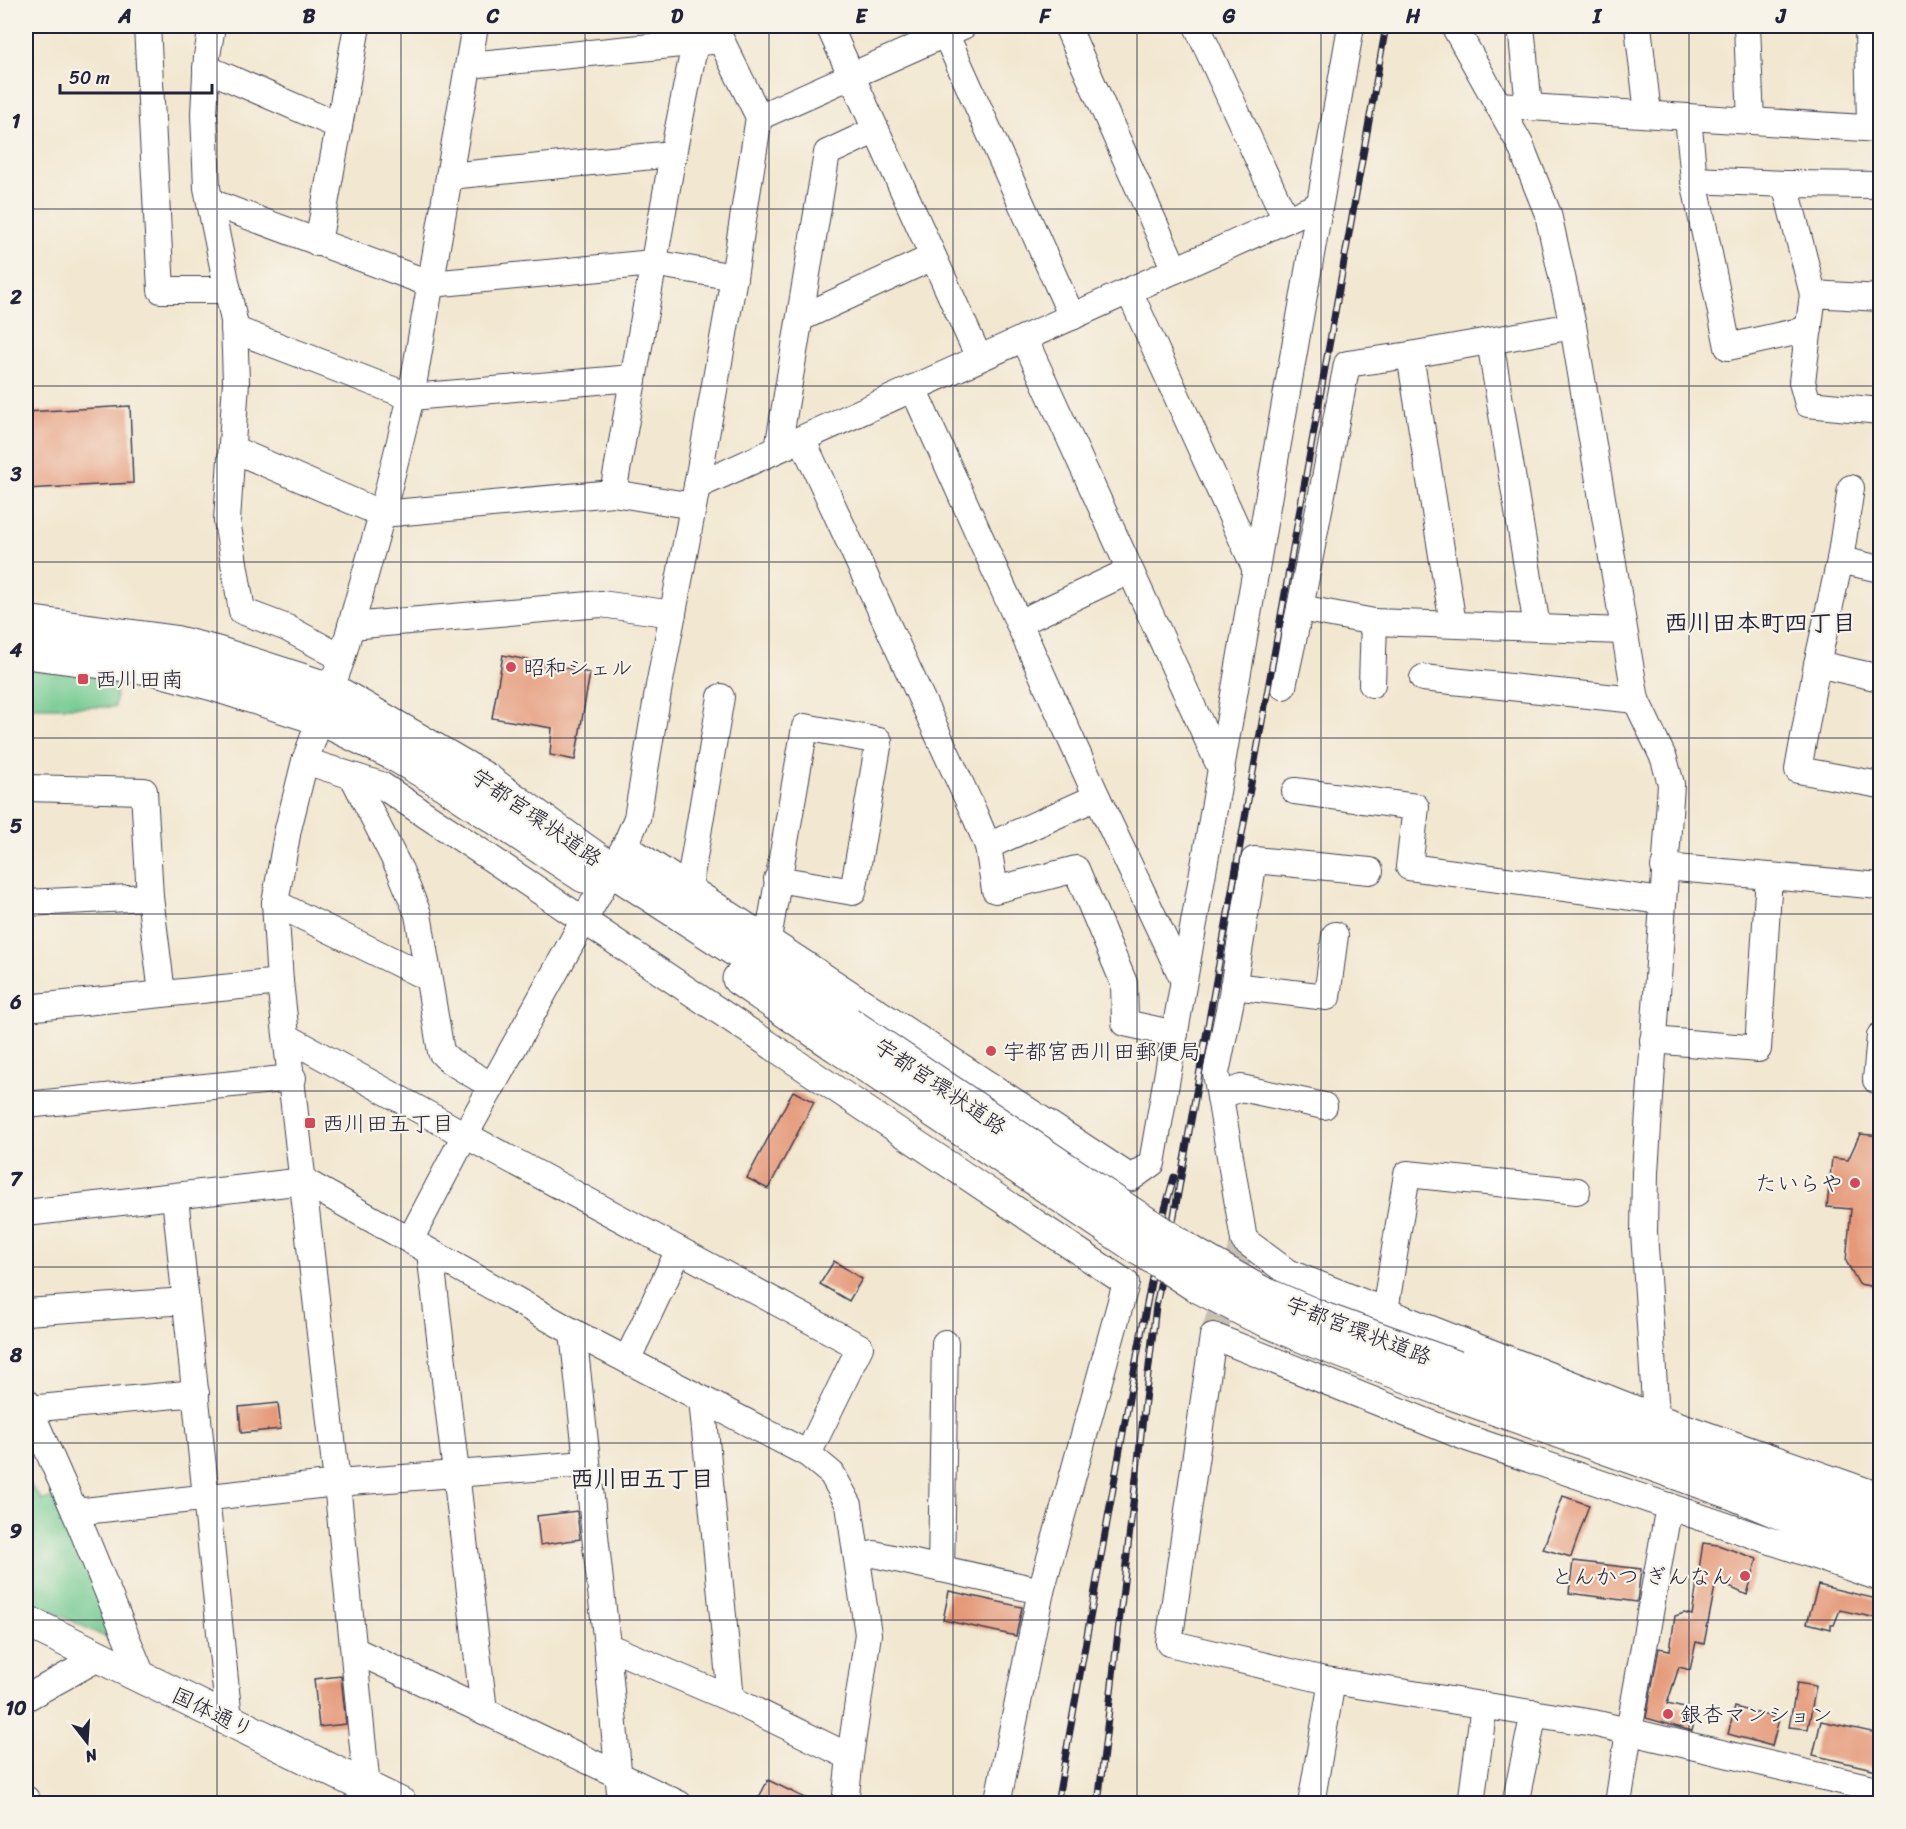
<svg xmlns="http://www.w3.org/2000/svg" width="1906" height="1829" font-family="Sriracha,'Klee One',sans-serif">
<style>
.green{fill:#71c990;stroke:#4a7666;stroke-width:1.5}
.building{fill:#e59979}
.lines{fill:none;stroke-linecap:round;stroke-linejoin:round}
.minor-tunnel{stroke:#c8c0b2;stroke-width:26;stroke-dasharray:26 13;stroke-linecap:butt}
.minor-casing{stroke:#414051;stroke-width:28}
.major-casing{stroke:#414051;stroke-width:34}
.highway-casing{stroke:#414051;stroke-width:35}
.minor{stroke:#fff;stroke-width:26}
.major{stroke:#fff;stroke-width:32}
.highway{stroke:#fff;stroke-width:33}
.rail-casing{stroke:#22223b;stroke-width:7}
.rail{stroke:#f7f3e8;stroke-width:4.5;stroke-dasharray:14;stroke-linecap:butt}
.highway-bridge-casing{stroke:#414051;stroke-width:35;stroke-linecap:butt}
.highway-bridge{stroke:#fff;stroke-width:33}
.grid{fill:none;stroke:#22223b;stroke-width:1.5;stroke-opacity:0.55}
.poi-dot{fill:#d1495b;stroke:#f7f3e8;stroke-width:2}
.labels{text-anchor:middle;stroke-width:4.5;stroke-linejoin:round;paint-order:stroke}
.poi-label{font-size:22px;fill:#22223b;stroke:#f7f3e8;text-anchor:start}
.street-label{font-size:22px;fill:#22223b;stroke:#f7f3e8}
.neighbourhood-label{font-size:24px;font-weight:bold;fill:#22223b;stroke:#f7f3e8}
.neatline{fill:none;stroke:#22223b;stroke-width:2}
.grid-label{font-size:20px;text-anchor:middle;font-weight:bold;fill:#22223b}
</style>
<rect width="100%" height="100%" fill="#f7f3e8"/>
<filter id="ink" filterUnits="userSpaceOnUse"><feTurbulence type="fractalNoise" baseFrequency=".0167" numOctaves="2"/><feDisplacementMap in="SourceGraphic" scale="12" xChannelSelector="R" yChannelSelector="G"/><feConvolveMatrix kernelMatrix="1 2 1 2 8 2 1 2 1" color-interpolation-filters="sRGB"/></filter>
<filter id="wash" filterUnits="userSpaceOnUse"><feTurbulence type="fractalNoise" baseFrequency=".008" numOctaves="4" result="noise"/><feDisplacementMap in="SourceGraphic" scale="24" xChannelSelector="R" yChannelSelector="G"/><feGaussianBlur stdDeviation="1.35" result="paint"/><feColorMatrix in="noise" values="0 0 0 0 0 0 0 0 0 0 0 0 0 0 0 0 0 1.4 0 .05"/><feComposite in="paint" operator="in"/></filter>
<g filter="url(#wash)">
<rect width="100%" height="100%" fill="#f2e7d0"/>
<g class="green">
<path d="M26 670 118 675 115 707H26Z"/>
<path d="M26 1480 42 1500 65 1496 124 1646 26 1599Z"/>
</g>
<g id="blocks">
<g class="building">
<path d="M130 406 133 483 26 489V412Z"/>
<path d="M503 655 590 673 575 760 550 755 552 728 492 718Z"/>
<path d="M793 1091 814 1102 768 1189 747 1178Z"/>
<path d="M1860 1134 1881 1136V1288L1859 1284 1846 1261 1851 1209 1827 1207 1832 1158 1848 1160Z"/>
<path d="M834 1261 862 1279 849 1301 820 1284Z"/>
<path d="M278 1403 281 1429 241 1433 239 1407Z"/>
<path d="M1563 1496 1589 1505 1571 1557 1543 1549Z"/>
<path d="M577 1511 580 1539 540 1545 537 1516Z"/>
<path d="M1703 1543 1718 1545 1757 1559 1747 1595 1716 1581 1704 1644 1696 1642 1690 1670 1679 1667 1667 1704 1697 1711 1692 1731 1646 1718 1659 1648 1670 1650 1675 1616 1684 1613 1692 1615Z"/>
<path d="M1573 1561 1641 1569 1637 1602 1569 1593Z"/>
<path d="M1818 1585 1881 1600V1619L1840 1610 1834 1625H1831V1629L1807 1623Z"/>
<path d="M949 1591 1022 1607 1016 1636 943 1620Z"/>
<path d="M341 1676 346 1724 319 1727 314 1679Z"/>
<path d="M1797 1683 1816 1686 1808 1729 1789 1727Z"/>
<path d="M1735 1707 1779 1719 1772 1746 1728 1734Z"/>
<path d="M1821 1721 1881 1734V1771L1813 1755Z"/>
<path d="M768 1780 815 1803H756Z"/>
</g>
</g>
</g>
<g filter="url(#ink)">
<use href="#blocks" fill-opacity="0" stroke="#414051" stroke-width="1.5"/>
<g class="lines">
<path class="minor-tunnel" d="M1213 1336 1244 1240"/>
<g class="minor-casing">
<g id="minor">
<path d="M147 26 161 290H228"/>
<path d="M212 26 207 56 204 114 207 188 234 321 236 382 227 521 242 611 287 628 342 658"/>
<path d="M829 26 979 358"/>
<path d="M1067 26 1175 270"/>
<path d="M1197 26 1286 220"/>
<path d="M1454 26 1520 144 1548 214 1573 326 1636 700 1664 759 1671 784 1645 1172 1644 1232 1656 1417"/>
<path d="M1521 26 1529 107"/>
<path d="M1638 26 1648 114"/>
<path d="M1747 26 1751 121"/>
<path d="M1868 26 1870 128"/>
<path d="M945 33 1072 317"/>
<path d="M469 65 711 41"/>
<path d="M206 68 339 126"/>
<path d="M1498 105 1880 129"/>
<path d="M759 117 963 26"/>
<path d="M1688 117 1694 180 1728 347 1809 329"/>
<path d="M449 176 673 154"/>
<path d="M1694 180 1785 184"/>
<path d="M210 202 431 284 653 263 734 277"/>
<path d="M318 243 357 26"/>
<path d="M1129 291 1256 570"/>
<path d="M1813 294 1785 184 1880 185"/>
<path d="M1880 298 1813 294 1802 382 1808 404 1880 411"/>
<path d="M801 318 933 257"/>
<path d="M1573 326 1410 355 1347 364 1300 608 1374 622 1623 631"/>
<path d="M234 329 411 397 633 378"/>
<path d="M1024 338 1222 771"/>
<path d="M1490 341 1537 627"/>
<path d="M1410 355 1453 624"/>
<path d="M913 388 1097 797 1183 979"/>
<path d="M802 439 974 813 988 846 995 890 1076 869 1124 983 1125 1023 1175 1034"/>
<path d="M232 449 382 514 613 493 693 506"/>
<path d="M778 449 827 153 876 130"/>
<path d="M697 486 1319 205"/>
<path d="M613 493 673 154 695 43"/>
<path d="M1840 560 1851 488"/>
<path d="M1880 569 1840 560 1817 664 1798 770 1880 785"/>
<path d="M1019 623 1129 571"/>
<path d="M351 626 601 604 673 614"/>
<path d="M1817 664 1880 678"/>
<path d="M1423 678 1636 700"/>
<path d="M1372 684 1374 622"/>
<path d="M1283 686 1300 608"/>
<path d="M305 761 381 785 1126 1283 1041 1591 997 1804"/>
<path d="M353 777 400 870 418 914 441 1052 450 1061 492 1086"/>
<path d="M26 788 144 791 150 897 162 993"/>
<path d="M1295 791 1416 807 1409 867 1662 901"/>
<path d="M625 846 1131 1178 1152 1163 1351 26"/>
<path d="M988 846 1097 797"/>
<path d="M1664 867 1769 876"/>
<path d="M1370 871 1254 860 1231 1000 1216 1073 1244 1240 1287 1272 1385 1311 1656 1417 1880 1496"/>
<path d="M689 887 721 697"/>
<path d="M26 903 150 897"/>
<path d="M275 903 428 978"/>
<path d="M768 939 805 727 879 741 853 892 777 879"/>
<path d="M1233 986 1327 997 1335 935"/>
<path d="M26 1008 280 982"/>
<path d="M287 1037 465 1135 860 1347 808 1454"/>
<path d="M1653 1040 1758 1049 1769 876 1880 886"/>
<path d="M1876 1080 1880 1036"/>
<path d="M1220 1096 1241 1088 1324 1106"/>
<path d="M26 1105 293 1078"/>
<path d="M175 1197 229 1719"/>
<path d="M26 1213 304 1181 573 1332 808 1454 832 1474 849 1505 868 1634 850 1757 845 1804"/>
<path d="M410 1240 465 1135 625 846 637 818 659 686 697 486 734 277 759 117 714 26"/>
<path d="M430 1252 484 1711 679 1804"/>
<path d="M1385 1311 1407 1174 1577 1191"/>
<path d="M26 1312 186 1301"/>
<path d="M573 1332 607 1646 621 1804"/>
<path d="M627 1360 679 1250"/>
<path d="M702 1399 731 1699 850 1757"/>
<path d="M26 1401 75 1512 143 1678"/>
<path d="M29 1409 196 1393"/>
<path d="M75 1512 337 1483 587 1464"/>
<path d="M857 1557 874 1554 1041 1591"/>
<path d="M941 1569 945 1343"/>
<path d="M1880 1578 1467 1438 1213 1336 1169 1643 1320 1679 1593 1723 1880 1790"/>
<path d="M607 1646 731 1699"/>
<path d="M354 1650 484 1711"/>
<path d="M26 1698 100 1657"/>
<path d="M26 1799 29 1804"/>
<path d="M366 1802 367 1788 337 1483 280 982 275 903 288 829 305 761 342 658 382 514 411 397 475 26"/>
<path d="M1311 1804 1332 1681"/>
<path d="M1471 1804 1484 1705"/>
<path d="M1515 1804 1534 1713"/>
<path d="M1618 1804 1629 1731 1669 1506"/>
</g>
</g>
<g class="major-casing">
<path id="major" d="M26 1621 401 1804"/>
</g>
<g class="highway-casing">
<g id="highway">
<path d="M26 622 174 642 217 653 332 690 485 779 612 870 848 1023"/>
<path d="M26 652 156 669 213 684 322 719 392 753 443 783 584 876"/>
<path d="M739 979 834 1044"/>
<path d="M1456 1367 1644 1434 1880 1524"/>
<path d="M1449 1392 1733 1493 1880 1554"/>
</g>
</g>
<use href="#minor" class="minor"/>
<use href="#major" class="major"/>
<use href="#highway" class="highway"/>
<g class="rail-casing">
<g id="rail">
<path d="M1057 1804 1132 1382 1165 1209 1174 1177"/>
<path d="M1098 1804 1156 1306 1174 1216 1386 26"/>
</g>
</g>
<use href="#rail" class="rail"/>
<g class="highway-bridge-casing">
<g id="highway-bridge">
<path d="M848 1023 1132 1214 1197 1256 1260 1292 1326 1320 1456 1367"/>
<path d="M834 1044 1131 1243 1194 1284 1252 1314 1317 1342 1449 1392"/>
</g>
</g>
<use href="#highway-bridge" class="highway-bridge"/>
</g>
</g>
<path class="grid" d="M217 26V1804M401 26V1804M585 26V1804M769 26V1804M953 26V1804M1137 26V1804M1321 26V1804M1505 26V1804M1689 26V1804M26 209H1880M26 386H1880M26 562H1880M26 738H1880M26 914H1880M26 1091H1880M26 1267H1880M26 1443H1880M26 1620H1880"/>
<g class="poi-dot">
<circle cx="511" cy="667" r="6"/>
<rect x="77" y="673" width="12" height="12" rx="3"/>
<circle cx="991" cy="1051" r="6"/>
<rect x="304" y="1117" width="12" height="12" rx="3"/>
<circle cx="1855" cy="1183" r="6"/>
<circle cx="1745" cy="1576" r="6"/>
<circle cx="1668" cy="1714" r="6"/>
</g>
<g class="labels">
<g class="poi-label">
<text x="523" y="675">昭和シェル</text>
<text x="95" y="687">西川田南</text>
<text x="1003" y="1059">宇都宮西川田郵便局</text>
<text x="322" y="1131">西川田五丁目</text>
<text x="1843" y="1191" text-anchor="end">たいらや</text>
<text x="1733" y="1584" text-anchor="end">とんかつ ぎんなん</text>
<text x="1680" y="1722">銀杏マンション</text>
</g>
<g class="street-label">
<text transform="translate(537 817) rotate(35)" y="8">宇都宮環状道路</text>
<text transform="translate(941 1086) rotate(34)" y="8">宇都宮環状道路</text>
<text transform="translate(1359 1330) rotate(21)" y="8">宇都宮環状道路</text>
<text transform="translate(213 1712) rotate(26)" y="8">国体通り</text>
</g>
<g class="neighbourhood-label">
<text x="1760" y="631">西川田本町四丁目</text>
<text x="642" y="1487">西川田五丁目</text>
</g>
</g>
<rect width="1906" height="1829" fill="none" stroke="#f7f3e8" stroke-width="66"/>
<g transform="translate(87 1742) rotate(163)" stroke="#f7f3e8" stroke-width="4.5" paint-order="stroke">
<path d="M0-4.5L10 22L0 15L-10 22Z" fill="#22223b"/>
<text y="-9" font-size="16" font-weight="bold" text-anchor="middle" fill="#22223b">N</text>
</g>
<path d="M60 84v9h152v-9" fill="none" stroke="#22223b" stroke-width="3"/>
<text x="69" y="84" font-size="18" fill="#22223b" stroke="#f7f3e8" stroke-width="4.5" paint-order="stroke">50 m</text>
<rect x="33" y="33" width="1840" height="1763" class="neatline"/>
<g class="grid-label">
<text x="125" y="23">A</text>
<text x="309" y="23">B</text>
<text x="493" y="23">C</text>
<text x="677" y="23">D</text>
<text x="861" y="23">E</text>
<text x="1045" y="23">F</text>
<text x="1229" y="23">G</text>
<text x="1413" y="23">H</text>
<text x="1597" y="23">I</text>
<text x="1781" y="23">J</text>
<text x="16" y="128">1</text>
<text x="16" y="304">2</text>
<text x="16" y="481">3</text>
<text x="16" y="657">4</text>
<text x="16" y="833">5</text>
<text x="16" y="1009">6</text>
<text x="16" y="1186">7</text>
<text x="16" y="1362">8</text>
<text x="16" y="1538">9</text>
<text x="16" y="1715">10</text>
</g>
</svg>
